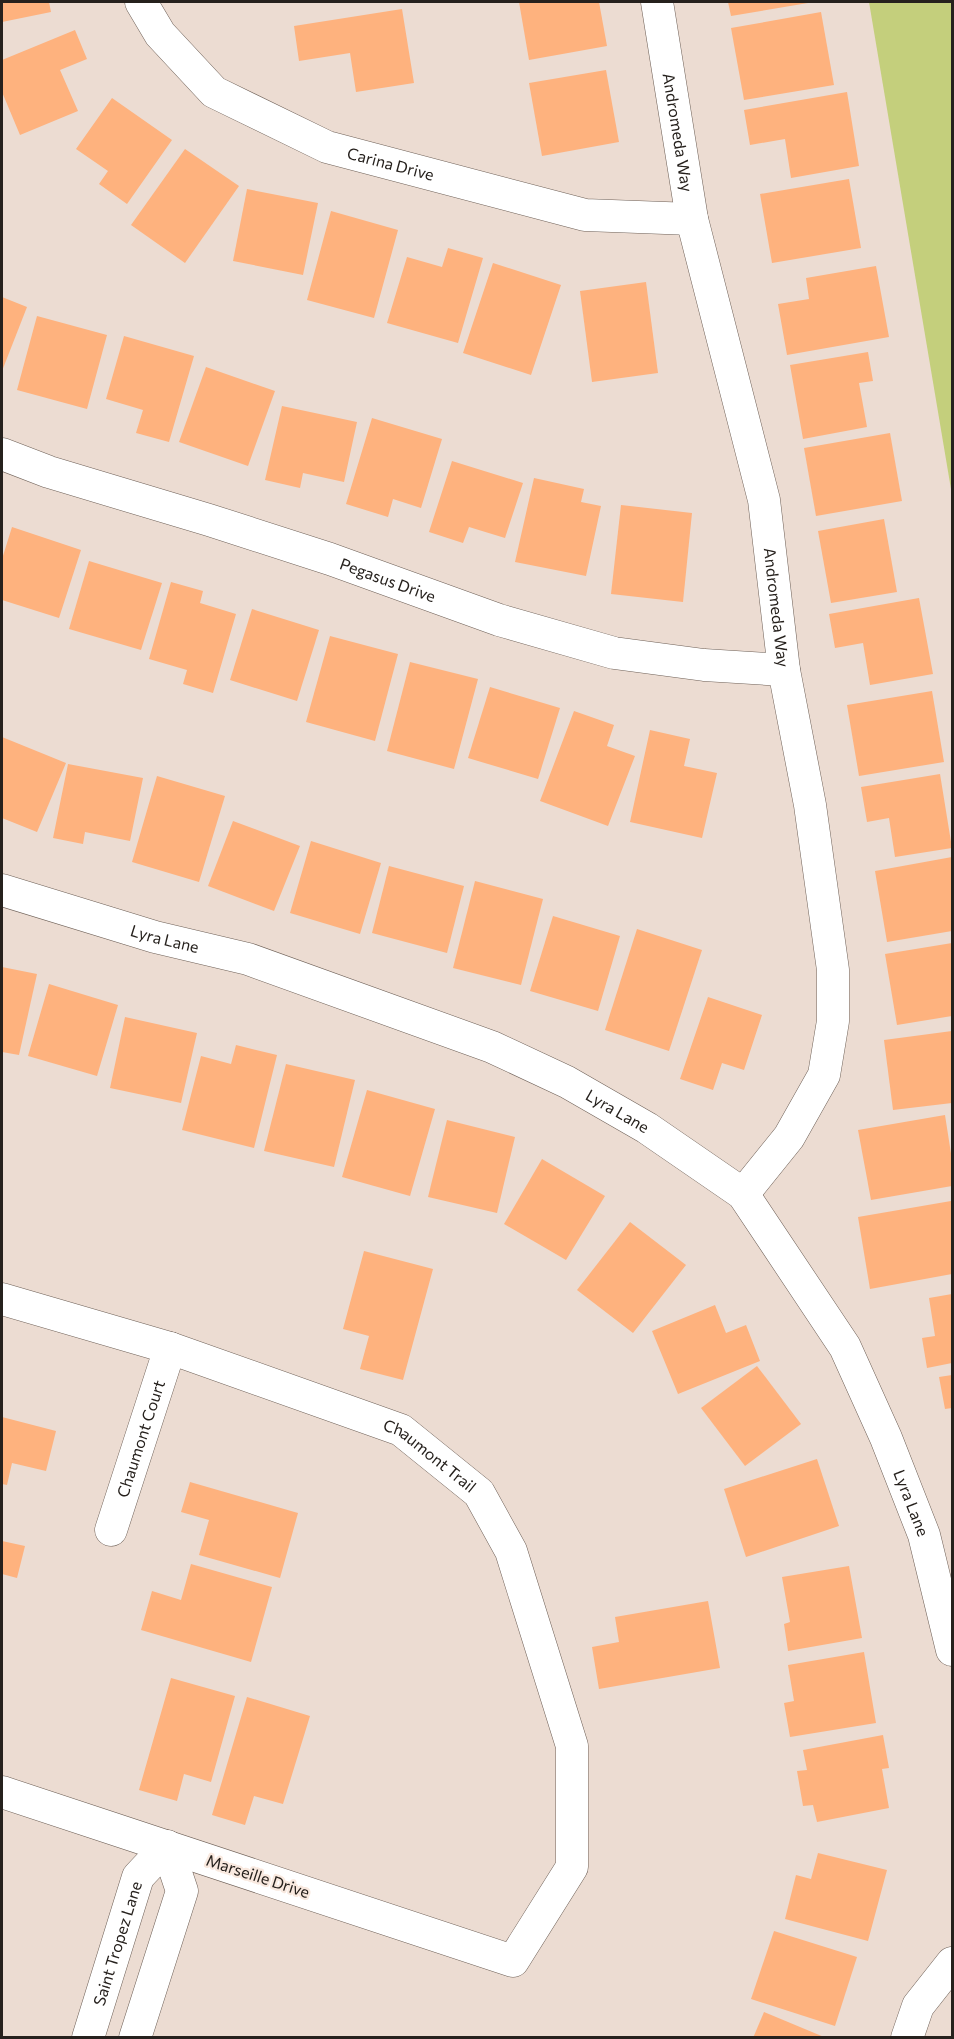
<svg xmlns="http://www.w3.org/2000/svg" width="954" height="2039" font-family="Commissioner,sans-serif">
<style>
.green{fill:#c4cf7c}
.building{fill:#feb27e}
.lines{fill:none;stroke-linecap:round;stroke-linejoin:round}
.minor-casing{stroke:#6f6158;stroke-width:33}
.minor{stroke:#fff;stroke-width:32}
.labels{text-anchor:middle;stroke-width:4.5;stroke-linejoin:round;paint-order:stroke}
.street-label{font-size:16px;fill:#26211d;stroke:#f9e9df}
</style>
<rect width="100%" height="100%" fill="#ecdcd2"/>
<path class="green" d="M869 2H952V495Z"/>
<g class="building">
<path d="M2 2H49L51 12 2 22Z"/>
<path d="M519 2H599L607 46 529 60Z"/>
<path d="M728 2H808V3L731 16Z"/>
<path d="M402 9 414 83 356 92 350 53 299 61 294 26Z"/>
<path d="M821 12 834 85 744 100 731 28Z"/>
<path d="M75 30 87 59 60 70 78 111 20 135 2 92V60Z"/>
<path d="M606 70 619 142 542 156 529 83Z"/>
<path d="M847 92 859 166 791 178 785 139 750 145 744 110Z"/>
<path d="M112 98 172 140 127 204 99 184 108 171 76 149Z"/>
<path d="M185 149 239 186 185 263 131 225Z"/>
<path d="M849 179 861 248 772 263 760 194Z"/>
<path d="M247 189 318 203 303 275 233 261Z"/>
<path d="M331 211 398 230 374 318 307 300Z"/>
<path d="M448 248 483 258 458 343 387 323 407 257 442 267Z"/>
<path d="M493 263 561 285 531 375 463 353Z"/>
<path d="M876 266 889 337 787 355 778 304 809 299 806 278Z"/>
<path d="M646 282 658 373 592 382 580 291Z"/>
<path d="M2 297 27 307 2 371Z"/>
<path d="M37 316 107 335 87 409 17 390Z"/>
<path d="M124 336 194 356 169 442 136 433 143 410 106 399Z"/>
<path d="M868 352 873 381 859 383 867 427 803 439 790 365Z"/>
<path d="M206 367 275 391 248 466 179 442Z"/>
<path d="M282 406 357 422 344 482 303 473 300 488 265 480Z"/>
<path d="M372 418 442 439 421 508 393 499 388 517 346 504Z"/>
<path d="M890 433 902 501 816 516 804 448Z"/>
<path d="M452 461 523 483 505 538 469 527 463 543 429 532Z"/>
<path d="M534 478 584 489 581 502 601 506 586 576 515 562Z"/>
<path d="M621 505 692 513 683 602 611 594Z"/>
<path d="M884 519 897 592 831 603 818 531Z"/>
<path d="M12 527 81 550 59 618 2 600V559Z"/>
<path d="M89 561 162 583 141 650 69 629Z"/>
<path d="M171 582 203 591 200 603 236 614 213 693 183 684 187 670 149 659Z"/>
<path d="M919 598 933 674 870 685 863 643 835 648 829 614Z"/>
<path d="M252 609 319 630 297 701 230 680Z"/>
<path d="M330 636 398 654 375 741 306 722Z"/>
<path d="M410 662 478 679 454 769 387 751Z"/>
<path d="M490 687 560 708 538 779 468 758Z"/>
<path d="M932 691 944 762 859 776 847 705Z"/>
<path d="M574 711 614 725 607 746 635 756 608 826 540 801Z"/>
<path d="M650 730 690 739 684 766 717 773 702 838 630 822Z"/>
<path d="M2 737 66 763 37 832 2 818Z"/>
<path d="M68 764 143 778 130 841 85 832 83 844 53 838Z"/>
<path d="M940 774 952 848 895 857 889 818 867 822 861 787Z"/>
<path d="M157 776 225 796 199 882 132 862Z"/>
<path d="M233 821 300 846 274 911 208 886Z"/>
<path d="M311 841 381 863 360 934 290 913Z"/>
<path d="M952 857V931L887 942 875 871Z"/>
<path d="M389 866 464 886 447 953 372 933Z"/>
<path d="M475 881 543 899 521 985 453 968Z"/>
<path d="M553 916 620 936 598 1011 530 991Z"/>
<path d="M637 929 702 950 669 1051 605 1030Z"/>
<path d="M952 943V1016L897 1025 885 954Z"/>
<path d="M2 967 37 974 19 1055 2 1052Z"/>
<path d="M49 984 118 1005 97 1076 28 1056Z"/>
<path d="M708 997 762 1015 744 1070 722 1063 713 1090 680 1079Z"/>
<path d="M125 1017 197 1033 181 1103 110 1088Z"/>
<path d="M952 1031V1103L893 1110 884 1040Z"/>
<path d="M236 1045 277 1055 254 1148 182 1130 201 1056 231 1064Z"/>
<path d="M286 1064 355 1080 334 1167 264 1151Z"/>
<path d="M367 1090 435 1109 410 1196 342 1177Z"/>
<path d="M945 1115 952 1160V1186L871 1200 858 1130Z"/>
<path d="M447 1120 515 1137 497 1213 428 1197Z"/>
<path d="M542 1159 605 1196 566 1260 504 1224Z"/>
<path d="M951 1201 952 1274 870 1289 858 1217Z"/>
<path d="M630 1222 686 1265 633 1333 577 1290Z"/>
<path d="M364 1251 433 1269 403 1380 360 1369 369 1336 343 1329Z"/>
<path d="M952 1294V1363L927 1368 922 1338 935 1336 929 1298Z"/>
<path d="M715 1305 726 1333 746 1325 760 1361 678 1394 652 1331Z"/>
<path d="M757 1366 801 1424 745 1466 701 1408Z"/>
<path d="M952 1375V1408L945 1409 939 1377Z"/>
<path d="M2 1417 56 1431 46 1471 12 1463 7 1485 2 1484Z"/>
<path d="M817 1459 839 1526 746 1557 724 1489Z"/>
<path d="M190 1482 298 1513 280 1578 199 1555 209 1520 181 1512Z"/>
<path d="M2 1541 25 1546 17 1578 2 1574Z"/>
<path d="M191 1564 272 1587 251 1662 141 1630 152 1591 181 1600Z"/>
<path d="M849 1566 862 1638 788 1651 784 1624 790 1622 782 1577Z"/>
<path d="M708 1601 720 1668 599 1689 592 1647 619 1642 615 1617Z"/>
<path d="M864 1652 876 1723 790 1737 784 1703 794 1701 788 1665Z"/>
<path d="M171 1678 235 1696 211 1782 184 1774 177 1801 139 1790Z"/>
<path d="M247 1697 310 1716 283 1804 254 1796 245 1825 212 1815Z"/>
<path d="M883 1735 889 1768 882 1769 889 1808 817 1822 813 1805 803 1806 797 1771 807 1770 803 1750Z"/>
<path d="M818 1853 887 1870 868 1941 785 1919 796 1875 811 1879Z"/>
<path d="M774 1931 857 1957 835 2026 751 1999Z"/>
<path d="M764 2012 824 2037V2038H753Z"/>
</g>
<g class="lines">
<g class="minor-casing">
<g id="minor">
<path id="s1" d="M141 2 160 34 214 92 327 147 585 215 692 219"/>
<path id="s2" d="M657 2 692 219 764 500 784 670 810 805 833 970V1021L824 1075 789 1137 743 1194"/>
<path id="s3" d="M2 454 49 472 209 520 330 559 499 620 614 653 704 665 784 670"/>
<path id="s4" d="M2 890 155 937 248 959 492 1047 567 1082 647 1128 743 1194 845 1347 886 1438 924 1535 952 1650"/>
<path id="s5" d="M2 1299 170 1348 401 1430 479 1493 511 1551 572 1746V1867L513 1961 2 1792"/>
<path id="s6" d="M111 1530 170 1348"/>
<path id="s7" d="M88 2038 138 1877 167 1846 182 1891 135 2038"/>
<path d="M907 2038 918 2006 952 1963"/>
</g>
</g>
<use href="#minor" class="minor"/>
</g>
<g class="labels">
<g class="street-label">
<text dy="6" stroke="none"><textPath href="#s2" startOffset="132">Andromeda Way</textPath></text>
<text dy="6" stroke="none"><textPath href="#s1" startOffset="308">Carina Drive</textPath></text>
<text dy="6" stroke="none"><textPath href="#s3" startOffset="406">Pegasus Drive</textPath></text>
<text dy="6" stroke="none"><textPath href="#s2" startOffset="618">Andromeda Way</textPath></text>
<text dy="6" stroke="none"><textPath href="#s4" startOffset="170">Lyra Lane</textPath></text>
<text dy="6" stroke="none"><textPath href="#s4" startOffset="656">Lyra Lane</textPath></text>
<text dy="6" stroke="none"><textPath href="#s6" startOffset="96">Chaumont Court</textPath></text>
<text dy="6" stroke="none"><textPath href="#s5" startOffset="458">Chaumont Trail</textPath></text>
<text dy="6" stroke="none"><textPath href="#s4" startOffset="1160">Lyra Lane</textPath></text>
<text transform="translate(258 1876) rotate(18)" y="6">Marseille Drive</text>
<text dy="6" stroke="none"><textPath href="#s7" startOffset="99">Saint Tropez Lane</textPath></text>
</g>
</g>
<rect width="954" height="2039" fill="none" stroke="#26211d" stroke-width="6"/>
</svg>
